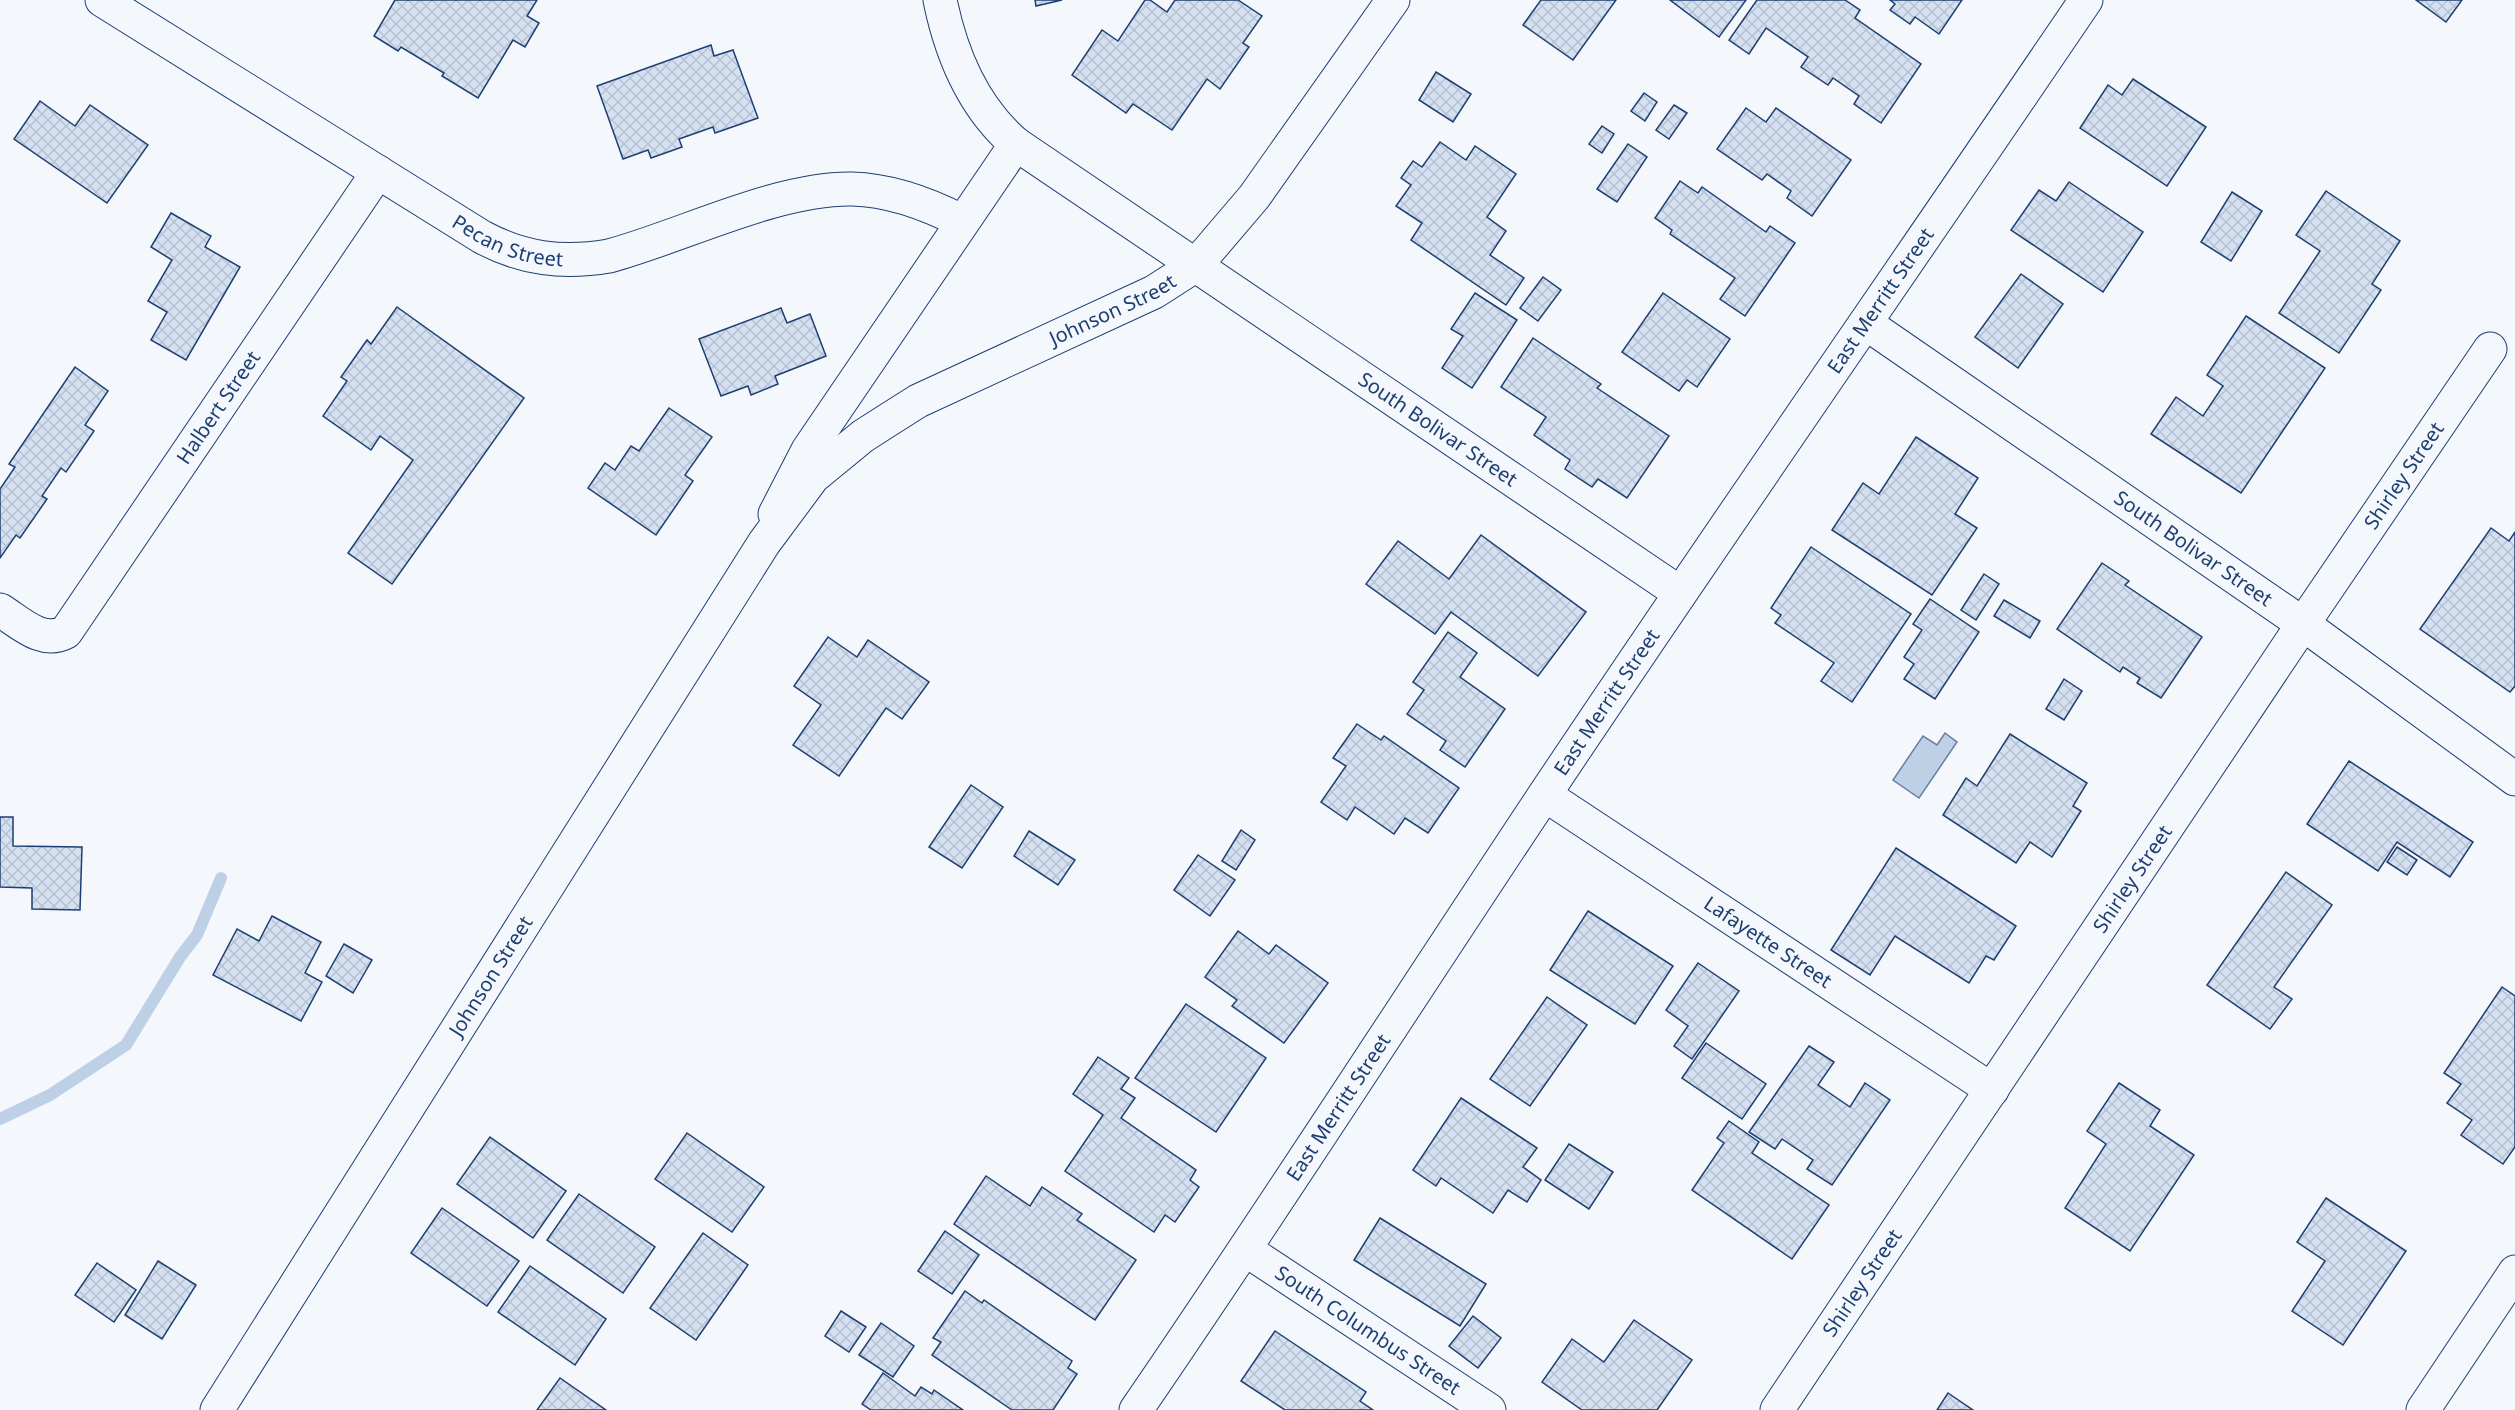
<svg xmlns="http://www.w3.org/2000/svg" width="2515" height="1410" font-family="'Noto Sans',sans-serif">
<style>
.water{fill:#bed0e5;stroke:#687fa3;stroke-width:1.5}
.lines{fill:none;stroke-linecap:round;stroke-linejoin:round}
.stream{stroke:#bed0e5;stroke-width:12}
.building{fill:url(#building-cross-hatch);stroke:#1d3f73;stroke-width:1.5}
.minor-casing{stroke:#1d3f73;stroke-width:35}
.tertiary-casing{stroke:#1d3f73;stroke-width:35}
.minor{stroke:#f4f7fb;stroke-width:33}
.tertiary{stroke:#f4f7fb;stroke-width:33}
.labels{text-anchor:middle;stroke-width:4.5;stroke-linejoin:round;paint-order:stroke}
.street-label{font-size:20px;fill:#1d3f73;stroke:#f4f7fb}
</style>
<defs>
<pattern id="building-cross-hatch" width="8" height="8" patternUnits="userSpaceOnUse" patternTransform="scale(1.5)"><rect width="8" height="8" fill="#d5e0f0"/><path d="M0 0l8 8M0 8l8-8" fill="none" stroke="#b6c1d1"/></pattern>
</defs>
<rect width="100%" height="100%" fill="#f4f7fb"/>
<path class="water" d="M1945 733 1957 742 1919 798 1893 780 1923 736 1937 745Z"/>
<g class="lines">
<path class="stream" d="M0 1119 50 1095 126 1045 180 957 197 935 221 878"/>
</g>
<g class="building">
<path d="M395 0H537L527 16 539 23 525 47 513 40 478 98 442 76 444 73 401 47 398 51 374 36Z"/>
<path d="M1035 0H1062L1036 6Z"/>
<path d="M1145 0H1150L1167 12 1175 0H1238L1262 16 1243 43 1249 47 1220 89 1207 79 1172 130 1133 104 1126 113 1072 75 1102 30 1118 41Z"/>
<path d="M1541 0H1616L1573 60 1523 25Z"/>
<path d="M1670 0H1746L1719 37Z"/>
<path d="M1757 0H1845L1860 10 1855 18 1921 64 1881 123 1854 104 1859 96 1833 78 1828 85 1801 67 1808 57 1766 28 1749 54 1729 40Z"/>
<path d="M1890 0H1962L1939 34 1915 17 1910 24 1890 10 1895 4Z"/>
<path d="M2416 0H2462L2446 22Z"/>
<path d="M711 45 714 56 733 50 758 118 715 133 713 127 679 139 682 147 651 158 648 150 623 159 597 86Z"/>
<path d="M1436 72 1471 94 1453 122 1419 100Z"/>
<path d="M2133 79 2206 127 2167 186 2080 128 2108 85 2122 95Z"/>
<path d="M1644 93 1657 102 1645 121 1631 111Z"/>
<path d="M40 101 75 126 90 105 148 145 107 203 14 139Z"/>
<path d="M1674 105 1687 113 1669 139 1656 130Z"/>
<path d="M1746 108 1766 122 1776 108 1851 160 1812 216 1787 198 1791 191 1767 174 1762 180 1717 149Z"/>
<path d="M1602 126 1614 134 1602 153 1589 144Z"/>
<path d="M1440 142 1466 160 1475 146 1516 174 1487 217 1506 231 1490 255 1524 278 1506 305 1411 240 1422 223 1396 206 1411 185 1401 178 1413 161 1422 167Z"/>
<path d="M1628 144 1647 157 1617 202 1597 189Z"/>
<path d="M1680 181 1698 193 1702 187 1766 232 1770 226 1795 243 1745 316 1720 299 1735 278 1670 234 1672 230 1655 218Z"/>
<path d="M2069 182 2143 232 2103 292 2011 230 2039 190 2056 201Z"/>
<path d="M2326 191 2400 241 2372 284 2381 290 2339 353 2279 313 2320 251 2296 235Z"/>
<path d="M2232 192 2262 211 2231 261 2201 242Z"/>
<path d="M171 213 211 236 205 247 240 267 186 360 151 340 167 312 148 301 172 260 151 247Z"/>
<path d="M2021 274 2063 304 2018 368 1975 337Z"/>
<path d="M1543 277 1561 290 1538 321 1520 308Z"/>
<path d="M1475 293 1517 320 1472 388 1442 368 1463 336 1451 329Z"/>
<path d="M1663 293 1730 339 1697 387 1687 380 1679 391 1622 352Z"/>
<path d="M397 307 524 398 392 584 348 553 413 460 380 436 371 450 323 416 347 381 341 377 367 340 371 344Z"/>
<path d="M781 308 787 323 810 314 826 356 775 376 778 384 751 395 748 386 721 396 699 339Z"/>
<path d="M2246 316 2325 368 2241 493 2151 434 2176 397 2203 416 2223 386 2207 375Z"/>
<path d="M1533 338 1601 384 1597 388 1669 436 1627 498 1598 479 1592 487 1565 469 1570 460 1534 435 1546 417 1501 387Z"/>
<path d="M75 367 108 391 85 425 94 431 66 472 61 468 42 496 47 499 20 538 16 535 0 558V489L15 467 9 464Z"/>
<path d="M669 408 712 437 685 475 693 481 656 535 588 488 605 463 615 470 631 446 639 451Z"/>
<path d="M1916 437 1978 478 1955 514 1977 528 1932 595 1832 530 1863 483 1879 494Z"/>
<path d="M2491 528 2509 541 2515 532V686L2510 692 2420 629Z"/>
<path d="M1481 535 1586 612 1538 676 1451 612 1435 634 1366 584 1398 541 1449 579Z"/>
<path d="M1811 547 1911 614 1852 702 1821 681 1834 663 1775 623 1781 615 1771 608Z"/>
<path d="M2102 563 2129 581 2125 585 2202 637 2161 698 2137 683 2140 678 2123 667 2120 672 2057 629Z"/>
<path d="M1984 574 1999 584 1976 620 1961 610Z"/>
<path d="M1930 599 1979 632 1935 699 1904 679 1914 664 1904 657 1922 630 1913 624Z"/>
<path d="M2004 600 2040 621 2030 638 1994 616Z"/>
<path d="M1448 632 1477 653 1460 677 1505 709 1465 767 1440 750 1446 741 1407 714 1424 690 1413 682Z"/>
<path d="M828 637 857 657 868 640 929 682 902 719 886 708 839 776 793 745 821 705 794 686Z"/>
<path d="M2064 679 2082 691 2064 720 2046 709Z"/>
<path d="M1357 724 1381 740 1384 736 1459 788 1428 833 1405 818 1394 834 1355 807 1347 820 1321 802 1346 766 1333 758Z"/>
<path d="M2010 734 2087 783 2073 806 2081 811 2052 857 2030 842 2016 863 1943 815 1966 778 1977 786Z"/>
<path d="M2349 761 2473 842 2450 877 2397 842 2378 871 2307 824Z"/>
<path d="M971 785 1003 807 962 868 929 847Z"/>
<path d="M0 817H13V846L82 847 80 910 32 909V888L0 887Z"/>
<path d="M1241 830 1255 840 1236 870 1222 861Z"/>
<path d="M1029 831 1075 860 1058 885 1014 856Z"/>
<path d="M2397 847 2417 860 2407 875 2387 862Z"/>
<path d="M1896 848 2016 926 1994 960 1986 956 1969 983 1895 936 1870 975 1831 950Z"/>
<path d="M1198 855 1235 880 1210 916 1174 890Z"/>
<path d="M2286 872 2332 905 2274 987 2292 999 2270 1029 2207 985Z"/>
<path d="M1588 911 1673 966 1635 1024 1550 970Z"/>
<path d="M272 916 321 942 305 973 322 982 301 1021 213 975 237 929 259 941Z"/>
<path d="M1238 931 1269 954 1276 945 1328 983 1284 1043 1232 1006 1237 1000 1205 977Z"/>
<path d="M344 944 372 960 353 993 326 976Z"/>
<path d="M1698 963 1739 991 1692 1059 1674 1046 1688 1026 1666 1010Z"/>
<path d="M2502 987 2515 996V1147L2503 1164 2461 1135 2472 1120 2447 1103 2461 1084 2444 1073Z"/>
<path d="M1547 997 1587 1025 1530 1106 1490 1079Z"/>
<path d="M1186 1004 1266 1058 1216 1132 1135 1078Z"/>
<path d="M1706 1043 1766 1084 1742 1119 1682 1078Z"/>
<path d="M1809 1046 1834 1062 1818 1085 1850 1107 1865 1083 1890 1100 1832 1185 1807 1169 1813 1160 1782 1139 1775 1149 1749 1132Z"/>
<path d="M1098 1057 1129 1078 1121 1089 1135 1098 1121 1118 1196 1170 1190 1180 1199 1187 1175 1222 1165 1215 1154 1232 1065 1171 1103 1115 1073 1094Z"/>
<path d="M2119 1083 2160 1110 2150 1126 2194 1155 2130 1251 2065 1208 2106 1144 2087 1131Z"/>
<path d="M1461 1098 1537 1148 1523 1167 1541 1180 1527 1202 1508 1190 1493 1213 1441 1178 1436 1186 1413 1170Z"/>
<path d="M1729 1121 1759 1142 1752 1153 1829 1205 1792 1259 1692 1190 1724 1143 1717 1138Z"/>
<path d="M687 1133 764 1187 732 1232 655 1179Z"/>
<path d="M490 1137 566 1191 533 1238 457 1184Z"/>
<path d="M1569 1144 1613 1172 1589 1209 1545 1180Z"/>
<path d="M986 1176 1030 1206 1042 1187 1082 1214 1077 1220 1136 1260 1095 1320 954 1224Z"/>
<path d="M579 1194 655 1247 623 1293 547 1240Z"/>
<path d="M2326 1198 2406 1251 2343 1345 2292 1311 2325 1261 2297 1242Z"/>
<path d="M442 1208 519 1261 487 1306 411 1253Z"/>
<path d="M1380 1218 1486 1284 1460 1326 1354 1260Z"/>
<path d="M945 1231 979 1255 952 1294 918 1271Z"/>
<path d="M703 1233 748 1265 696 1340 650 1308Z"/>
<path d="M158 1261 196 1285 162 1339 125 1315Z"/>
<path d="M97 1263 136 1290 114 1322 75 1295Z"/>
<path d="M530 1266 606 1319 575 1365 498 1312Z"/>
<path d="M965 1291 982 1303 984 1300 1072 1361 1068 1368 1077 1374 1053 1410H1012L932 1355 941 1342 933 1338Z"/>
<path d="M841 1311 866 1327 849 1352 825 1336Z"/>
<path d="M1473 1316 1501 1338 1478 1368 1449 1346Z"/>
<path d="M1634 1320 1692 1360 1657 1410H1582L1542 1382 1572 1339 1604 1362Z"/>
<path d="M881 1323 914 1346 893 1377 859 1355Z"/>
<path d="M1275 1331 1366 1392 1360 1401 1373 1410H1285L1241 1381Z"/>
<path d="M883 1373 915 1396 921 1387 932 1394 934 1390 963 1410H871L862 1404Z"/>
<path d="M560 1378 606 1410H537Z"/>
<path d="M1948 1393 1973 1410H1937Z"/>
</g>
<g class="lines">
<g class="minor-casing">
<g id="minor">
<path id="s1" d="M102 0 482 237C523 259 563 264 609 256 683 236 776 188 852 189 890 190 928 204 961 221"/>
<path id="s2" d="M940 0C951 54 974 108 1016 144L1680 593"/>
<path id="s3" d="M1867 324 2303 624 2515 779"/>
<path d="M775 514 808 450 1016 144"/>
<path id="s4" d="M0 610C21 623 42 645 66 632L378 172"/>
<path id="s5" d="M1545 795 1992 1090"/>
<path id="s6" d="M1246 1250 1489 1410"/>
<path id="s7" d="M1136 1410C1276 1206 1410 997 1547 791 1724 526 1907 264 2086 0"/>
<path id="s8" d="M1777 1410 2303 624 2490 349"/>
<path d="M2423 1410 2515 1272"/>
</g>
</g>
<g class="tertiary-casing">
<g id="tertiary">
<path id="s9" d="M217 1410 764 543 813 477 863 436 888 420 918 401 1154 292 1196 265 1254 197 1393 0"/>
</g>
</g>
<use href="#minor" class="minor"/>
<use href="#tertiary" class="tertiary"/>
</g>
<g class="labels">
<g class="street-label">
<text dy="7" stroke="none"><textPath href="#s1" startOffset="474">Pecan Street</textPath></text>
<text dy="7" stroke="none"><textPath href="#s7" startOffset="1336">East Merritt Street</textPath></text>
<text dy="7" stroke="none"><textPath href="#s9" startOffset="1452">Johnson Street</textPath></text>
<text dy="7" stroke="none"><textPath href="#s4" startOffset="345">Halbert Street</textPath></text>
<text dy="7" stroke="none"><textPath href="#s2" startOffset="675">South Bolivar Street</textPath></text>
<text dy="7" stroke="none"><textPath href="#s8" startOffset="1125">Shirley Street</textPath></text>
<text dy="7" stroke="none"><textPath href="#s3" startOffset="396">South Bolivar Street</textPath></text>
<text dy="7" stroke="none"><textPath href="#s7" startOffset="850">East Merritt Street</textPath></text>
<text dy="7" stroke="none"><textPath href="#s8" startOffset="639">Shirley Street</textPath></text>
<text dy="7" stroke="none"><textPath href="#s5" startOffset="267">Lafayette Street</textPath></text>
<text dy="7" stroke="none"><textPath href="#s9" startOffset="513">Johnson Street</textPath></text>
<text dy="7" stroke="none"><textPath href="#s7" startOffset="364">East Merritt Street</textPath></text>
<text dy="7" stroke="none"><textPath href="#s8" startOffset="153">Shirley Street</textPath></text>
<text dy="7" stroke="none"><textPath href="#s6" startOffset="146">South Columbus Street</textPath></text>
</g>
</g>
</svg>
